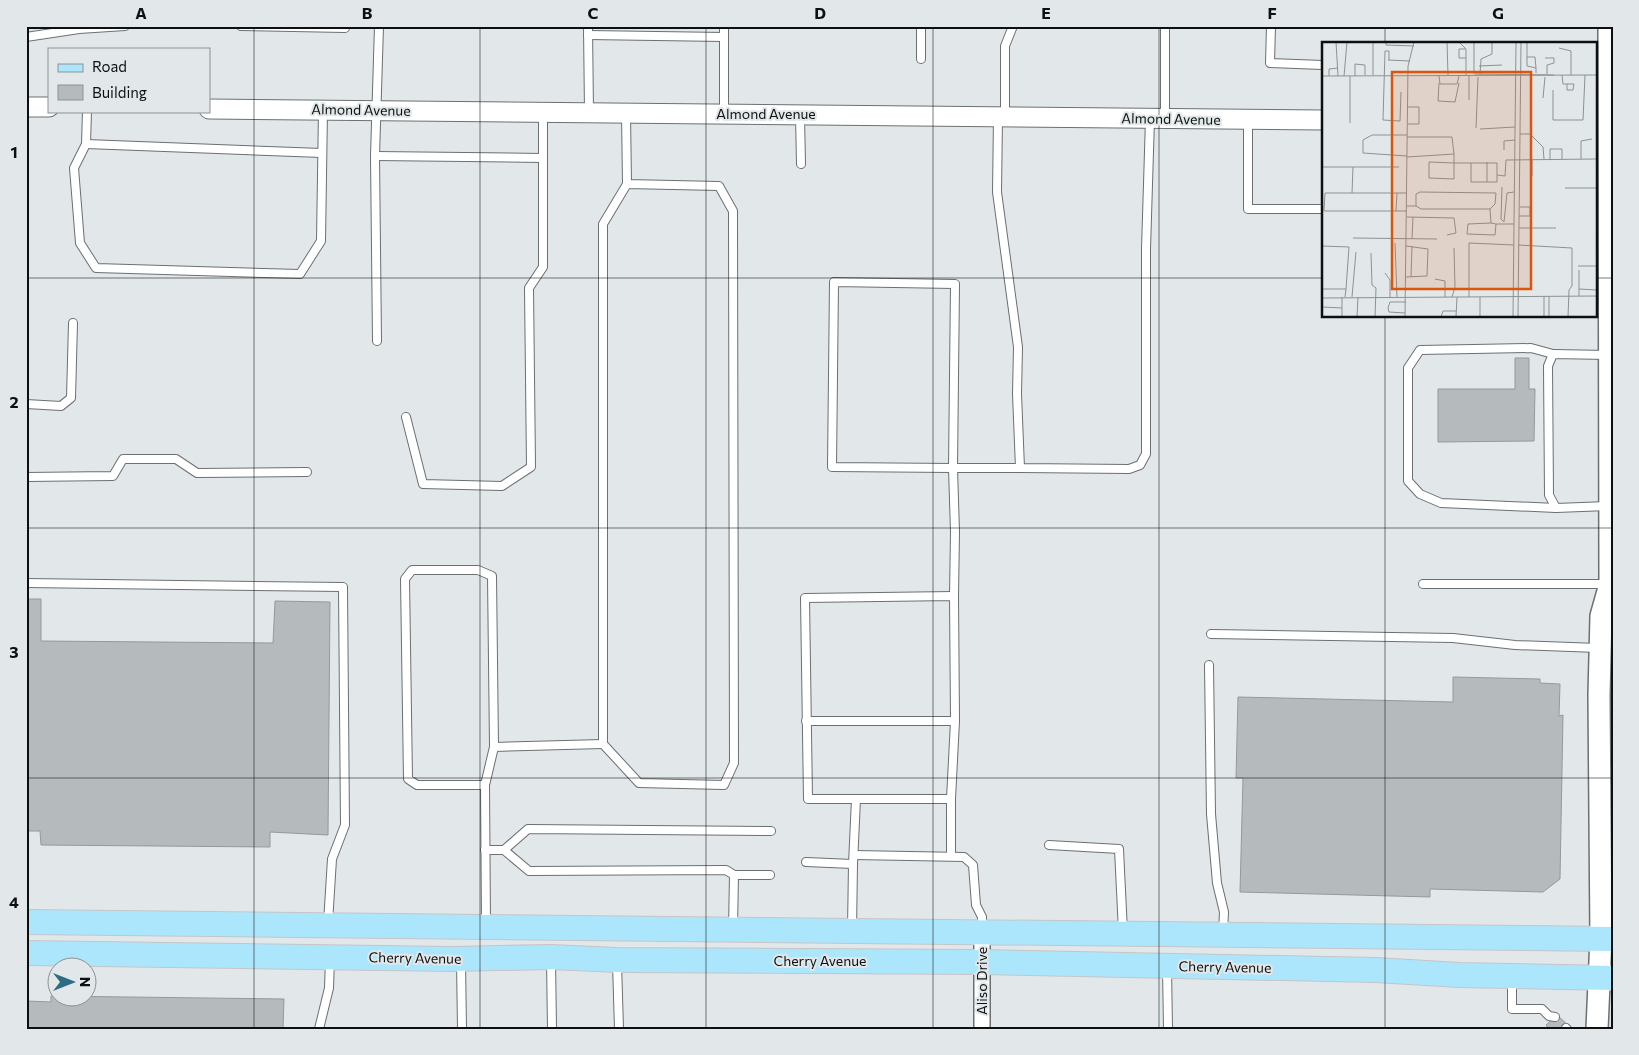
<svg xmlns="http://www.w3.org/2000/svg" width="1639" height="1055" font-family="Commissioner,sans-serif">
<style>
.building{fill:#b5bbbd;stroke:#94999b}
.lines{fill:none;stroke-linecap:round;stroke-linejoin:round}
.service-casing{stroke:#6b7072;stroke-width:10}
.minor-casing{stroke:#6b7072;stroke-width:18}
.tertiary-casing{stroke:#6b7072;stroke-width:21}
.secondary-casing{stroke:#6b7072;stroke-width:24}
.primary-casing{stroke:#c5c5c6;stroke-width:26}
.service{stroke:#fff;stroke-width:8}
.minor{stroke:#fff;stroke-width:15}
.tertiary{stroke:#fff;stroke-width:19}
.secondary{stroke:#fff;stroke-width:21}
.primary{stroke:#ace6fd;stroke-width:24}
.grid{fill:none;stroke:#0d0f10;stroke-width:1;stroke-opacity:0.55}
.labels{text-anchor:middle;stroke-width:4;stroke-linejoin:round;paint-order:stroke}
.street-label{font-size:14px;fill:#0d0f10;stroke:#e2e8ea}
.inset-road{fill:none;stroke:#8d9193;stroke-width:1}
.view{fill:#dd550c;fill-opacity:0.15;stroke:#dd550c;stroke-width:2.5}
.inset-edge{fill:none;stroke:#0d0f10;stroke-width:2.5}
.neatline{fill:none;stroke:#0d0f10;stroke-width:2}
.grid-label{font-size:16px;text-anchor:middle;font-weight:bold;fill:#0d0f10}
</style>
<rect width="100%" height="100%" fill="#e2e8ea"/>
<g class="building">
<path d="M1515 358H1529V389H1535L1534 441 1438 442V389H1515Z"/>
<path d="M26 599H41V641L273 643 275 601 330 602 328 835 270 832V847L41 845 40 831H26Z"/>
<path d="M1453 677 1540 679V683L1560 684 1559 716 1563 715 1560 879 1543 892 1430 889V897L1240 892 1243 778H1236L1238 697 1453 702Z"/>
<path d="M51 996 284 999 283 1029H26L27 1001 51 1002Z"/>
<path d="M1557 1015 1569 1026 1565 1029H1549L1546 1025Z"/>
</g>
<g class="lines">
<g class="service-casing">
<g id="service">
<path d="M241 26 345 28"/>
<path d="M588 26 589 112"/>
<path d="M724 26V114"/>
<path d="M1165 26V119"/>
<path d="M1271 26 1270 63 1323 65"/>
<path d="M588 35 724 37"/>
<path d="M26 37 79 29 125 26"/>
<path d="M921 59V26"/>
<path d="M87 111 86 144 74 168 80 243 96 268 300 274 321 241 323 110"/>
<path d="M626 113 627 184 719 186 733 211 734 763 724 785 639 783 603 744V224L627 184"/>
<path d="M800 116 801 164"/>
<path d="M998 117 997 192 1018 347 1017 394 1020 468 1129 469 1140 465 1146 454V249L1150 119"/>
<path d="M1005 117V46L1013 26"/>
<path d="M1248 119V209H1323"/>
<path d="M86 144 322 153"/>
<path d="M375 156 543 158"/>
<path d="M377 341 375 156 379 26"/>
<path d="M1553 354 1531 348 1420 350 1408 368V481L1420 494 1441 503 1556 508"/>
<path d="M1608 355 1553 354 1548 366 1549 495 1556 508 1608 506"/>
<path d="M26 404 61 406 71 398 73 323"/>
<path d="M406 417 423 484 502 486 531 467 529 288 543 267V112"/>
<path d="M26 477 113 476 123 459H176L197 473 307 472"/>
<path d="M26 583 343 587 345 825 332 859 328 923"/>
<path d="M1423 584H1609"/>
<path d="M954 596 955 532 953 468 832 467 834 282 955 284 953 468H1020"/>
<path d="M1211 634 1453 638 1515 645 1598 648"/>
<path d="M1209 665 1211 814 1217 883 1224 912 1223 933"/>
<path d="M806 721H955"/>
<path d="M494 747 492 576 478 570H412L405 579 408 779 417 785H485L494 747 603 744"/>
<path d="M485 785 486 923"/>
<path d="M1049 845 1119 849 1123 932"/>
<path d="M485 850H504"/>
<path d="M854 855 964 857 973 865 976 905 982 917V929"/>
<path d="M951 856V799"/>
<path d="M806 862 853 864 852 929"/>
<path d="M853 864 856 799H951L955 721 954 596 805 598 808 799H856"/>
<path d="M734 875H770"/>
<path d="M733 928 734 875 726 870 529 871 504 850 528 829 771 831"/>
<path d="M551 959 552 1029"/>
<path d="M461 961 462 1029"/>
<path d="M617 963 619 1029"/>
<path d="M1167 968 1168 1029"/>
<path d="M1512 978V1009H1542L1549 1016 1555 1017"/>
<path d="M1566 1028 1567 1029"/>
<path d="M319 1029 329 988 330 959"/>
</g>
</g>
<g class="minor-casing">
<path id="minor" d="M982 933V1029"/>
</g>
<g class="tertiary-casing">
<g id="tertiary">
<path d="M26 107H49"/>
<path d="M209 109 1323 120"/>
</g>
</g>
<g class="secondary-casing">
<path id="secondary" d="M1597 1029 1601 938 1599 695 1601 616 1610 584 1609 26"/>
</g>
<g class="primary-casing">
<g id="primary">
<path d="M26 922 1613 939"/>
<path d="M26 953 453 959 551 957 617 960 982 962 1376 970 1459 975 1613 978"/>
</g>
</g>
<use href="#service" class="service"/>
<use href="#minor" class="minor"/>
<use href="#tertiary" class="tertiary"/>
<use href="#secondary" class="secondary"/>
<use href="#primary" class="primary"/>
</g>
<path class="grid" d="M254 26V1029M480 26V1029M706 26V1029M933 26V1029M1159 26V1029M1385 26V44M26 278H1323M1595 278H1613M1385 316V1029M26 528H1613M26 778H1613"/>
<g class="labels">
<g class="street-label">
<text transform="translate(361 110) rotate(1)" y="5">Almond Avenue</text>
<text x="766" y="119">Almond Avenue</text>
<text transform="translate(1171 119) rotate(1)" y="5">Almond Avenue</text>
<text transform="translate(415 958) rotate(1)" y="5">Cherry Avenue</text>
<text x="820" y="966">Cherry Avenue</text>
<text transform="translate(1225 967) rotate(1)" y="5">Cherry Avenue</text>
<text transform="translate(982 981) rotate(-90)" y="5">Aliso Drive</text>
</g>
</g>
<g transform="translate(1322 42)">
<rect width="275" height="275" fill="#e2e8ea"/>
<path class="inset-road" d="M14 0 16 34M64 0V3L92 4M125 0 126 33M137 0 144 7V33M152 0V32M205 0V24L214 26V31M237 6 249 9V33M143 7H137V16H144M205 15H213L214 26M223 16H232V21L225 23V32M66 18 88 19M67 18V9H63L61 78 78 79 79 50M157 24 180 23M153 32 232 33M158 32 159 17 170 12V0M51 33V0M240 33 241 42H252L251 48H245V42M0 34 275 33M7 34V27L16 26M22 34 25 0M33 34V22L43 23V33M117 34 118 42H135L137 34M147 34V58M117 41 116 59 133 60 137 41M231 48V78H261L263 33M221 56 223 35M28 81V34M86 82H97V65H86M154 86 156 35M158 87 193 85M198 92H208L221 105 222 117M182 108V99L193 98M132 112V121L107 120V136L132 137V121H149M85 114 41 111V98L50 93H85M85 115 132 112 130 95H85M228 117V107H240V117M259 117V99L270 97M165 120V140M0 125H77M175 133V140H149V121H175V133L183 134M183 134 184 118 275 117M210 134V117M180 145 179 177 182 180 185 151 192 150M243 146H275M30 151 31 125M85 164H94V152L98 150 174 151 173 162 168 167H99L94 164M168 167 169 181 174 182 173 193 145 192 146 182 169 181M74 169 75 151M85 169H2L3 151H85M197 174H208V165H198M85 175 132 176 134 191 125 193M174 182H192M197 186H234M31 196 115 197M90 197 91 175M73 201 75 255M196 203 250 206V244L247 248 246 275M0 204 27 205 24 247M49 211 50 243 54 246 53 275M256 224H275M257 228V254M63 231 68 238V255M84 235 105 234 106 207 84 204M89 235 90 204M113 237 123 239V255M0 247H24L23 255M257 247 275 248M222 254V275M227 254V275M30 255 34 210M130 255 133 245 132 206M147 255V201L192 203M0 256 275 254M0 265 20 266M83 271 67 270 66 266 68 260H84M20 275V255M35 275 36 255M83 275 86 24 92 0M119 275 121 269H134M134 275 135 255M158 275V255M191 275 194 0M196 275 199 0"/>
<path class="view" d="M70 30H209V247H70Z"/>
<rect width="275" height="275" class="inset-edge"/>
</g>
<rect width="1639" height="1055" fill="none" stroke="#e2e8ea" stroke-width="55"/>
<rect x="48" y="48" width="162" height="65" fill="#e2e8ea" stroke="#8d9193"/>
<rect x="58" y="64" width="25" height="8" fill="#ace6fd" stroke="#8d9193"/>
<text x="92" y="72" font-size="15" fill="#0d0f10">Road</text>
<rect x="58" y="85" width="25" height="15" fill="#b5bbbd" stroke="#8d9193"/>
<text x="92" y="98" font-size="15" fill="#0d0f10">Building</text>
<g transform="translate(72 982) rotate(90)"><circle r="24" fill="#e2e8ea" stroke="#8d9193"/>
<path d="M0-4L9 19L0 12L-9 19Z" fill="#2f6c83"/>
<text y="-8" font-size="14" font-weight="bold" text-anchor="middle" fill="#0d0f10">N</text>
</g>
<rect x="28" y="28" width="1584" height="1000" class="neatline"/>
<g class="grid-label">
<text x="141" y="19">A</text>
<text x="367" y="19">B</text>
<text x="593" y="19">C</text>
<text x="820" y="19">D</text>
<text x="1046" y="19">E</text>
<text x="1272" y="19">F</text>
<text x="1498" y="19">G</text>
<text x="14" y="158">1</text>
<text x="14" y="408">2</text>
<text x="14" y="658">3</text>
<text x="14" y="908">4</text>
</g>
</svg>
